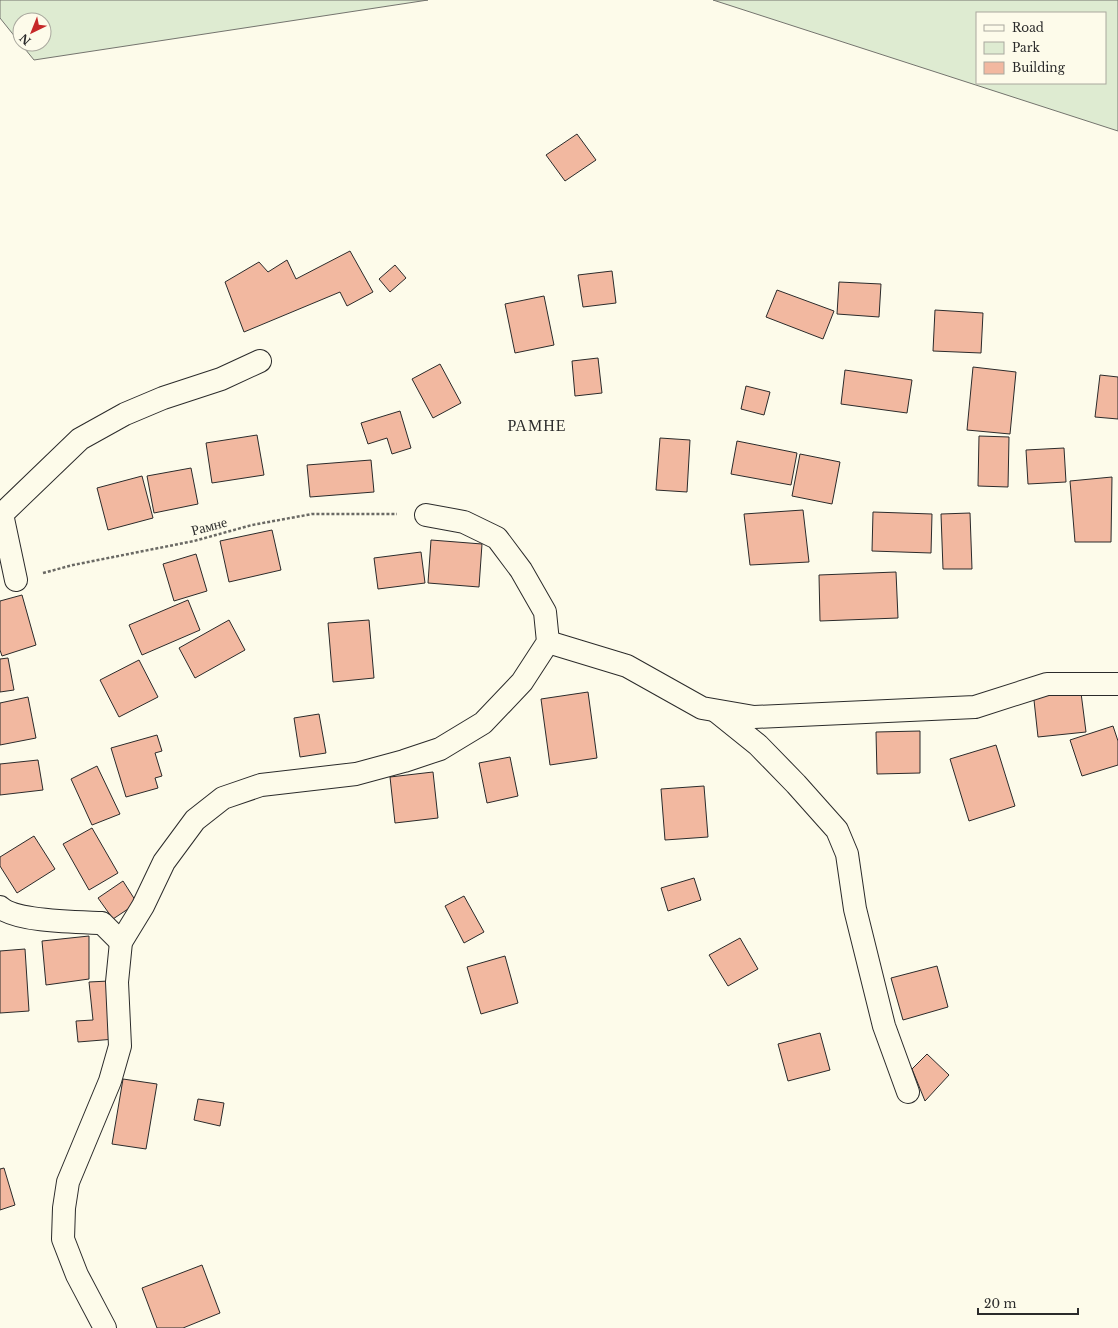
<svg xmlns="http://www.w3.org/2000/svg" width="1118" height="1328" font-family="'Libre Baskerville',serif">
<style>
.green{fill:#deebd1;stroke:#74746e;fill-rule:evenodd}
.building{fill:#f2b8a0;stroke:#2b2b2b}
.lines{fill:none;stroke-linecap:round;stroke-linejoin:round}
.minor-casing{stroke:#2b2b2b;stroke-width:24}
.path{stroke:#6a6964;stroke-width:2.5;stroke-dasharray:3 2;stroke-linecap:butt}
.minor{stroke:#fdfbea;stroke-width:22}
.labels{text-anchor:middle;stroke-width:3;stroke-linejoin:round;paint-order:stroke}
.street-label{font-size:14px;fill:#2b2b2b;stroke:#fdfbea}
.quarter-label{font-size:16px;letter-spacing:1px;fill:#2b2b2b;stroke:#fdfbea}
</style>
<rect width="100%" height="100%" fill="#fdfbea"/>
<g class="green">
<path d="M0 0H428L34 60 21 44H44V20H20V43L0 18Z"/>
<path d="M713 0H1118V131ZM977 13H1105V83H977Z"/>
</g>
<g class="building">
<path d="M577 134 596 160 565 181 546 155Z"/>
<path d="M350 251 373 292 347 306 340 292 244 332 225 282 259 262 268 272 287 260 296 279Z"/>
<path d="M395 265 406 278 390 292 379 279Z"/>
<path d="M612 271 616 303 583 307 578 275Z"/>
<path d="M839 282 881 284 879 317 837 314Z"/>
<path d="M777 290 834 311 823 339 766 317Z"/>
<path d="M544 296 554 345 515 353 505 304Z"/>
<path d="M935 310 983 313 981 353 933 351Z"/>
<path d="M598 358 602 393 575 396 572 361Z"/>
<path d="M440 364 461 403 433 418 412 379Z"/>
<path d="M973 367 1016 372 1010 434 967 430Z"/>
<path d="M845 370 912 380 907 413 841 404Z"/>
<path d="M1100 375 1118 377V419L1095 417Z"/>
<path d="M746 386 770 392 764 415 741 409Z"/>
<path d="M400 411 411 448 392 454 387 438 368 444 361 423Z"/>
<path d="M257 435 264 475 212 483 206 443Z"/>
<path d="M979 436 1009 437 1008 487 978 486Z"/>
<path d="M660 438 690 440 687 492 656 490Z"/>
<path d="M737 441 797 453 791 485 731 474Z"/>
<path d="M1064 448 1066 482 1028 484 1026 450Z"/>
<path d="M800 454 840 462 832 504 792 496Z"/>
<path d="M371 460 374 492 310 497 307 465Z"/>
<path d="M191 468 198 504 154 513 147 476Z"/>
<path d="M142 476 153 518 108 530 97 488Z"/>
<path d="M1112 477 1111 542H1075L1070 481Z"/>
<path d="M803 510 809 562 750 565 744 514Z"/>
<path d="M873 512 932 514 931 553 872 551Z"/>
<path d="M970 513 972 569H943L941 514Z"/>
<path d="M272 530 281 570 229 582 220 541Z"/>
<path d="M431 540 482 544 479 587 428 583Z"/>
<path d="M421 552 425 583 378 589 374 558Z"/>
<path d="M196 554 207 591 174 601 163 564Z"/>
<path d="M896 572 898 618 820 621 819 575Z"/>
<path d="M22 595 36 645 2 656 0 650V601Z"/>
<path d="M188 600 200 630 142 655 129 625Z"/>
<path d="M229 620 245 650 195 678 179 648Z"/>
<path d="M369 620 374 678 333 682 328 623Z"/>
<path d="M8 658 14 690 0 692V659Z"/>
<path d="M139 660 158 697 119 717 100 680Z"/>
<path d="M1080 685 1086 732 1038 737 1033 691Z"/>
<path d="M588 692 597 758 550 765 541 699Z"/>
<path d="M28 697 36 738 0 745V703Z"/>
<path d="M319 714 326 753 300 757 294 718Z"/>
<path d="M1113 726 1118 741V765L1082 776 1070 740Z"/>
<path d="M920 731V773L877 774 876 732Z"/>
<path d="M157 735 162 751 155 753 162 776 155 778 158 788 126 797 111 748Z"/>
<path d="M996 745 1015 806 969 821 950 759Z"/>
<path d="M510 757 518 796 487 803 479 763Z"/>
<path d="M38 760 43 790 0 795V764Z"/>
<path d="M97 766 120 814 92 825 71 779Z"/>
<path d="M433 772 438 818 395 823 390 777Z"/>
<path d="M704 786 708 837 665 840 661 789Z"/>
<path d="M92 828 118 873 89 890 63 844Z"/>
<path d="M34 836 55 869 17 893 0 866V857Z"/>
<path d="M694 878 701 900 668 911 661 888Z"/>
<path d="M123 881 137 903 113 919 98 898Z"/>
<path d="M464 896 484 932 464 943 445 906Z"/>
<path d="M89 936V979L46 985 42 941Z"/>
<path d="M740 938 758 969 728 986 709 955Z"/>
<path d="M25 949 29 1011 0 1013V951Z"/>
<path d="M505 956 518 1003 481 1014 467 967Z"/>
<path d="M937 966 948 1007 903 1020 891 978Z"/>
<path d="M109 981 115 1039 78 1042 76 1021 93 1020 89 982Z"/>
<path d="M820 1033 830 1070 788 1081 778 1044Z"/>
<path d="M927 1054 949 1075 925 1101 912 1069Z"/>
<path d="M123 1079 157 1084 146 1149 112 1144Z"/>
<path d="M198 1099 224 1103 220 1126 194 1120Z"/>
<path d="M4 1168 15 1205 0 1210V1169Z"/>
<path d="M202 1265 220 1313 183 1328H157L142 1288Z"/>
</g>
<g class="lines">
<g class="minor-casing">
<g id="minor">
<path d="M2 514 16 580"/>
<path d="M0 516 80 439 125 414 163 398 221 379 260 361"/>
<path d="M548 642 627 666 702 708 754 717 975 707 1047 684H1118"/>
<path d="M717 712 758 745 796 784 837 830 847 854 855 909 884 1026 908 1092"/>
<path d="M0 907C16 922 79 922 102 923L121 942"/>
<path d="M105 1328 77 1275 63 1239 64 1208 68 1182 110 1081 120 1046 117 982 121 942 143 906 164 862 195 820 223 798 261 785 356 774 404 761 440 749 483 723 522 682 548 642 545 612 521 570 497 538 464 522 426 515"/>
</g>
</g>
<path class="path" d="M43 573 73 565 194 541 252 525 312 514H397"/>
<use href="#minor" class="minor"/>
</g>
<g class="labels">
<g class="street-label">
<text transform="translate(209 526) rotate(-15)" y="5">Рамне</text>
</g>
<g class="quarter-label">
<text x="537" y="431">РАМНЕ</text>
</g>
</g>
<rect x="976" y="12" width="130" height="72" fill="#fdfbea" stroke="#a9a89e"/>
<rect x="984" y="25" width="20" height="6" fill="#fdfbea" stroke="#a9a89e"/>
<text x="1012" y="32" font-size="12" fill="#2b2b2b">Road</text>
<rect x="984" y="42" width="20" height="12" fill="#deebd1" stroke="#a9a89e"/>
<text x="1012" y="52" font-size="12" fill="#2b2b2b">Park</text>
<rect x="984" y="62" width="20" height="12" fill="#f2b8a0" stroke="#a9a89e"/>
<text x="1012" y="72" font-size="12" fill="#2b2b2b">Building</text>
<g transform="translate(32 32) rotate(223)"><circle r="19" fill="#fdfbea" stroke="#a9a89e"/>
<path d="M0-3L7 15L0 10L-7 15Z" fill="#c62828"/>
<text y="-6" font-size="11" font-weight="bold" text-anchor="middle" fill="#2b2b2b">N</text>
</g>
<path d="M978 1308v6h100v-6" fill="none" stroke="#2b2b2b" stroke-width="2"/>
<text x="984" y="1308" font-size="12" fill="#2b2b2b" stroke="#fdfbea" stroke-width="3" paint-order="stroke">20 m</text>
</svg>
